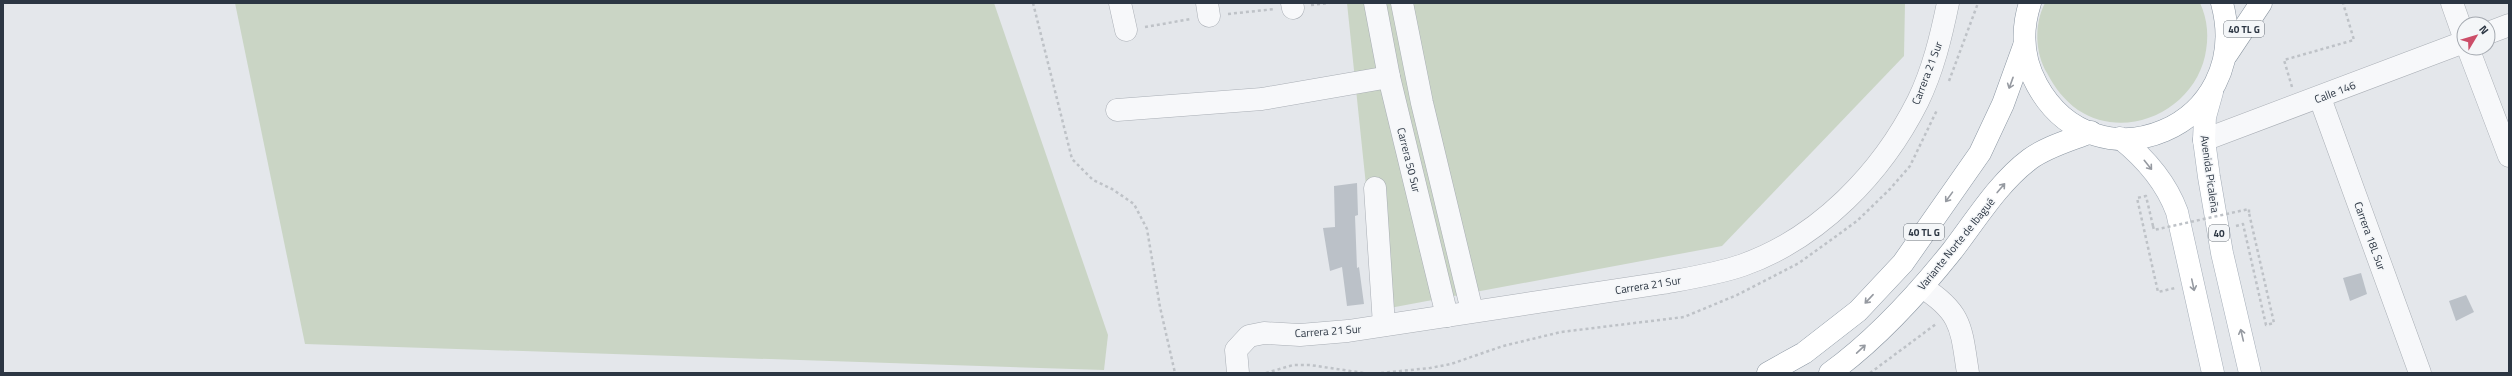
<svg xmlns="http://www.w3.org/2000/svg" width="2512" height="376" font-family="'Titillium Web',sans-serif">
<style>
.green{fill:#cad5c5}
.building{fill:#bbc1c8}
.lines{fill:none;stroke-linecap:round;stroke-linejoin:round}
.minor-casing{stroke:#a9aeb5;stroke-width:23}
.major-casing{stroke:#a3acb7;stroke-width:23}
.highway-casing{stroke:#8b96a2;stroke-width:23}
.path{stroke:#bec2c7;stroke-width:2.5;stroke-dasharray:3 3;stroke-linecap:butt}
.minor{stroke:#f7f8fa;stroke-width:22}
.major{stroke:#fff;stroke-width:22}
.highway{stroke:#fff;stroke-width:22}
.path-bridge{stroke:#bec2c7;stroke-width:2.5;stroke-dasharray:3 3;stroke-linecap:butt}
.oneway{stroke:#969aa1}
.labels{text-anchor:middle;stroke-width:3;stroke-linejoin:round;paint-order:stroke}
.shield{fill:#f4f6f8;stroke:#687079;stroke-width:1}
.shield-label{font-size:10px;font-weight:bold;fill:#2c3643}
.street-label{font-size:11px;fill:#2c3643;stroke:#f4f6f8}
</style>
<rect width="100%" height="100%" fill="#e4e7eb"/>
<g class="green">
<path d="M235 3H994L1108 335 1104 370 305 344Z"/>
<path d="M1347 3H1905L1904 56 1722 246 1379 310Z"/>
<path d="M2045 3H2200C2208 20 2209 38 2205 56 2193 110 2127 142 2078 110 2064 100 2055 88 2047 73 2035 53 2034 24 2045 3Z"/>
</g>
<g class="building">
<path d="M1357 183 1358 215 1355 216 1357 268 1359 267 1364 304 1347 306 1342 267 1330 271 1323 228 1335 227 1334 186Z"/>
<path d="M2361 273 2367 294 2350 301 2343 278Z"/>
<path d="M2466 295 2474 312 2456 321 2449 301Z"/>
</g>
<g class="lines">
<g class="minor-casing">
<g id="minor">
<path d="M1120 3 1126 30"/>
<path d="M1207 3 1209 16"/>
<path d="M1292 3 1293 8"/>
<path d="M1375 3 1389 77 1447 316"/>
<path d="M1402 3 1422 103 1472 311"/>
<path d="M2452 3 2464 37"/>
<path d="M2488 33 2509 25"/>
<path d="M2468 48 2509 156"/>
<path d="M2320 98 2420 373"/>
<path d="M1117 110 1262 99 1389 77"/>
<path d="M2204 140 2464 42"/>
<path d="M1375 188 1384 325"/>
<path d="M1922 287C1963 313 1961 329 1968 373"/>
<path d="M1238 373 1236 350 1249 336 1264 333 1300 335 1348 331 1663 283C1690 278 1717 274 1743 265 1819 238 1882 173 1918 101 1933 70 1941 37 1948 3"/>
</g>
</g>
<g class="major-casing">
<g id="major">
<path d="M2212 92 2205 117 2204 140 2209 177 2222 253 2250 373"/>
<path d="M2120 138C2145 158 2166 182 2177 212L2213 373"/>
</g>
</g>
<g class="highway-casing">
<g id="highway">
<path d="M2030 3C2021 31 2023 60 2037 85 2096 192 2255 127 2222 3"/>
<path d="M2227 54 2261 3"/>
<path d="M1768 373 1804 353 1858 311 1903 263 1980 153 2003 104 2024 46"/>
<path d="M1830 373C1877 339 1916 296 1952 251 1976 220 1998 183 2030 159 2048 146 2071 140 2091 132"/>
</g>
</g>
<g class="path">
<path d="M1033 3 1072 159 1093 180 1112 189 1134 204 1147 229 1160 307 1175 373"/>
<path d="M1311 5 1329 3"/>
<path d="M1228 14 1275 9"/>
<path d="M1145 27 1191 19"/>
<path d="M1949 81 1978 3"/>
<path d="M2292 87 2284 60 2354 40 2343 3"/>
<path d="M2153 226 2146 196 2137 198 2158 292 2175 288"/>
<path d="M2236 226 2243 224 2266 325 2274 323 2249 213"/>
<path d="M1266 373 1293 365H1310L1364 373"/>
<path d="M1381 373 1430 368 1451 364 1503 346 1561 332 1684 317 1737 295 1799 263 1857 221 1890 189 1910 166 1937 110"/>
<path d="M1870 373 1936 324"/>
</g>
<use href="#minor" class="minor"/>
<use href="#major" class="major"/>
<use href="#highway" class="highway"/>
<path class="path-bridge" d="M2153 226 2154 230 2249 209V213"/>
</g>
<defs><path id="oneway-shaft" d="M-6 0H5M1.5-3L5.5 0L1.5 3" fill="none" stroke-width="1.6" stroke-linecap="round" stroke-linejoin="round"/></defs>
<g class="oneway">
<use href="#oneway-shaft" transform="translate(2011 83) rotate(110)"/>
<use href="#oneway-shaft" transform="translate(2148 165) rotate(51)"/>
<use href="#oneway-shaft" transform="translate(2001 188) rotate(-50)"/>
<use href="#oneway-shaft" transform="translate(1949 197) rotate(126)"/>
<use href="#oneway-shaft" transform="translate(2193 285) rotate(78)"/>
<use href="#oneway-shaft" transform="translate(1869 299) rotate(133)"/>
<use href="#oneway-shaft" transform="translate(2242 335) rotate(-103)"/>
<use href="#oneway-shaft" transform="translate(1861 349) rotate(-43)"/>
</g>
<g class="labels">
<g class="shield">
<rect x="2224" y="21" width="40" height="16" rx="3"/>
<rect x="1904" y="224" width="40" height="16" rx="3"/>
<rect x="2209" y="225" width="20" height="16" rx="3"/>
</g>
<g class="shield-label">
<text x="2244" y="33">40 TL G</text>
<text x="1924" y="236">40 TL G</text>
<text x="2219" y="237">40</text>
</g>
<g class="street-label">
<text transform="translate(1927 73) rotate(-69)" y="4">Carrera 21 Sur</text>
<text transform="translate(2335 92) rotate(-21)" y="4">Calle 146</text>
<text transform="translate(1409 160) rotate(76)" y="4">Carrera 50 Sur</text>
<text transform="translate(2210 174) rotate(82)" y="4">Avenida Picaleña</text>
<text transform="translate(2370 236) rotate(70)" y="4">Carrera 18L Sur</text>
<text transform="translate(1956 244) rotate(-51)" y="4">Variante Norte de Ibagué</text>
<text transform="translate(1648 285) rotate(-9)" y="4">Carrera 21 Sur</text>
<text transform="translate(1328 331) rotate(-4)" y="4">Carrera 21 Sur</text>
</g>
</g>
<rect width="2512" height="376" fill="none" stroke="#2c3643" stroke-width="8"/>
<g transform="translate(2476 36) rotate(52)"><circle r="19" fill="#f4f6f8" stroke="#a4a9b0"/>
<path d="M0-3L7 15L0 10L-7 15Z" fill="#cc4d68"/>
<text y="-6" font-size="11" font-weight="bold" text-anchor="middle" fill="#2c3643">N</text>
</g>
</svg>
